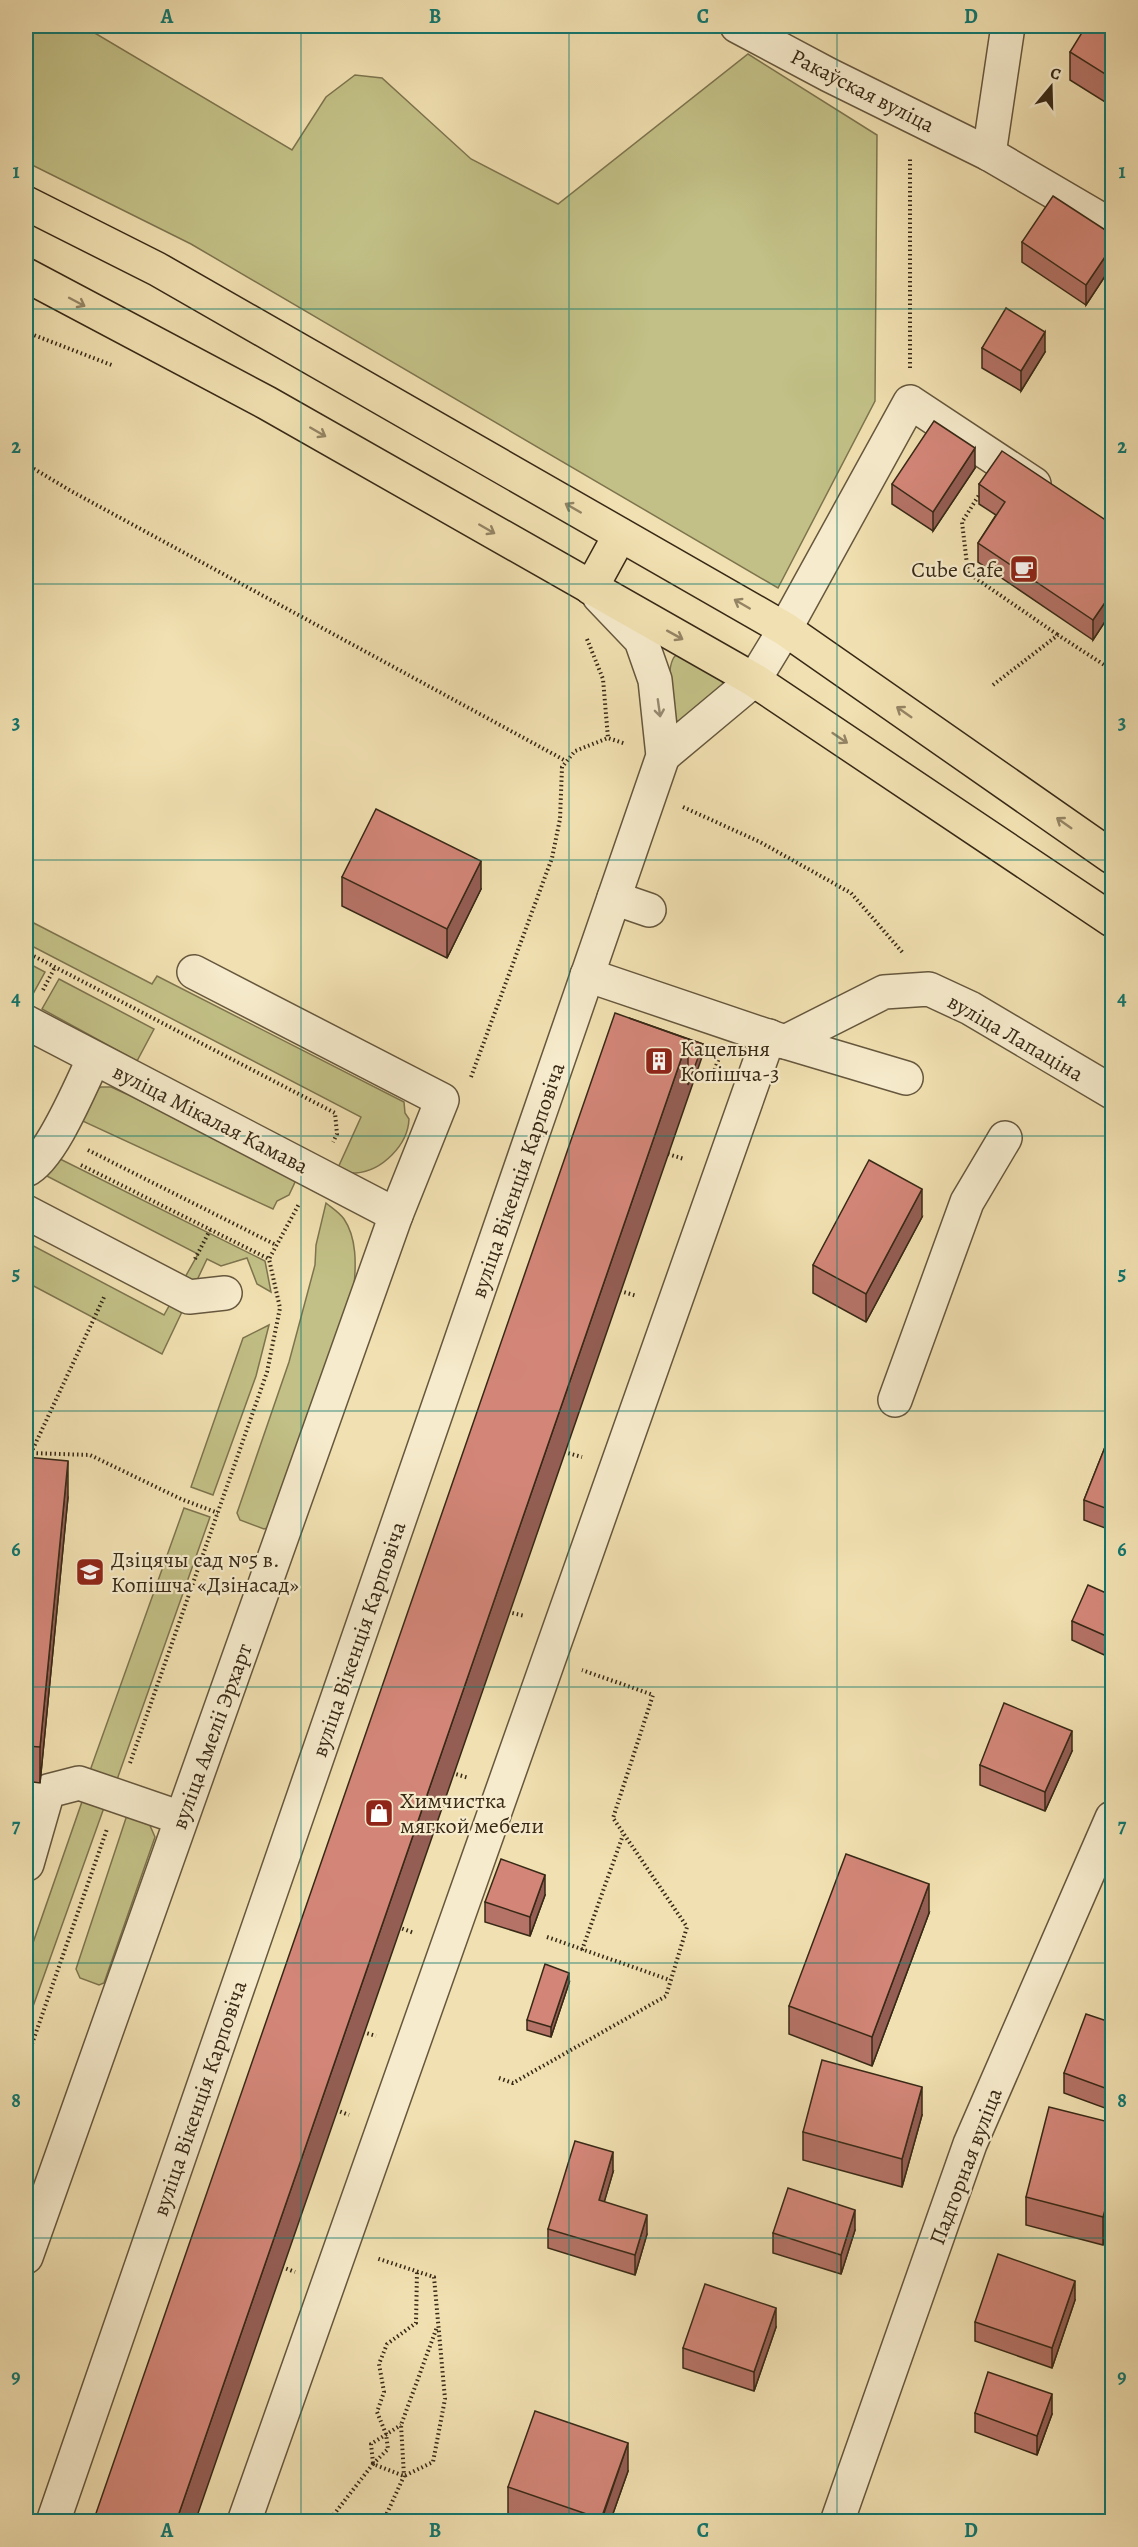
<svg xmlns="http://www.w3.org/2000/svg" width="1138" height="2547" font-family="Alegreya,serif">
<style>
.green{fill:#c2c086;stroke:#7d744e;stroke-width:1.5}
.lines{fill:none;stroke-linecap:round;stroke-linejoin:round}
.minor-casing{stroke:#66573d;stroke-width:36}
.major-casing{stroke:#382916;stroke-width:36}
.path{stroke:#382916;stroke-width:4;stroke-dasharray:1.5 3;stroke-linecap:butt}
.minor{stroke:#f6ebcc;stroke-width:33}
.major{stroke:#f1e0b1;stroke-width:33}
.wall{fill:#b57367;stroke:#382916;stroke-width:1.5}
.shaded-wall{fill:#945e54;stroke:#382916;stroke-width:1.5}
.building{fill:#d38678;stroke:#382916;stroke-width:1.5}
.oneway{stroke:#948464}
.oneway2{stroke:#978a71}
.grid{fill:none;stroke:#0f766e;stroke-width:1.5;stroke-opacity:0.55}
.labels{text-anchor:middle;stroke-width:4.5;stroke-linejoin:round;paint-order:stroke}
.street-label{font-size:22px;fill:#382916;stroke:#f6ebcc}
.poi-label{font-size:22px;fill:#382916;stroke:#f6ebcc;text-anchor:start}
.neatline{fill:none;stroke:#0f766e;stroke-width:2}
.grid-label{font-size:20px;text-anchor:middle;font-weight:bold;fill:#0f766e}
</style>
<rect width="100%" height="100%" fill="#f1e0b1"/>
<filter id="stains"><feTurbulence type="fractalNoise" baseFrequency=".00333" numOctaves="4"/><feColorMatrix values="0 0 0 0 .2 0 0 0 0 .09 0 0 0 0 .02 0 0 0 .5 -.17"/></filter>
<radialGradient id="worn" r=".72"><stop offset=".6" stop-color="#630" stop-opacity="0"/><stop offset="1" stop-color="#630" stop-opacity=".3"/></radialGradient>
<g class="green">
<path d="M26 26H83L292 150 326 97 355 75 382 78 471 159 558 204 748 54 877 135 875 401 778 588 191 244 26 162Z"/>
<path d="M676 655 722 674 723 689 682 722 676 721C672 706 664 666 676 655Z"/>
<path d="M26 919 152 984 157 976 404 1102 405 1113 409 1119C408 1145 382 1171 356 1173 350 1173 343 1171 337 1170L361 1117 26 943Z"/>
<path d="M26 962 45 972 28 1003 26 1002Z"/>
<path d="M59 979 154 1029 137 1061 42 1009Z"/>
<path d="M101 1087H111L131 1096 296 1180 289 1195 277 1201 273 1209 76 1118 90 1092Z"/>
<path d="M52 1155 265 1261 271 1292 257 1284 247 1258 221 1266 207 1259 162 1354 26 1282V1242L164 1315 198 1254 39 1172Z"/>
<path d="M326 1203C332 1208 340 1213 344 1219 357 1238 356 1265 354 1286L267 1528 264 1529 240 1520 237 1513 289 1362 315 1265 316 1245Z"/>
<path d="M269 1325 256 1376 213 1495 191 1487 243 1338Z"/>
<path d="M184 1508 210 1517 114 1788 87 1779Z"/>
<path d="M84 1796 106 1802 26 2026V1963Z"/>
<path d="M128 1812 148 1821 155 1837 104 1983 99 1985 80 1978 76 1969Z"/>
</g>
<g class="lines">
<g class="minor-casing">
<g id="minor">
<path d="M737 26 829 75 989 154 1112 226"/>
<path d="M989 154 1008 26"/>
<path d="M663 756 754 680 785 629 910 402 1034 484"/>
<path d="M614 898 649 910"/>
<path d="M587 975 785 1042 906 1078"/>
<path d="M26 1022 396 1215"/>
<path d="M785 1042 884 992 929 989 970 1008 1112 1092"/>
<path d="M26 1170C51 1159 81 1085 94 1058"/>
<path d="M26 1212 189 1297 225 1293"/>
<path d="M895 1400 967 1202 1005 1138"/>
<path d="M27 1864 48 1791 79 1783 181 1818"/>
<path d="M26 2257 396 1215 442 1100 194 972"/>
<path d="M53 2522 663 756 655 680 641 640 599 596"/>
<path d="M244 2522 769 1036"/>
<path d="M837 2522 970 2144 1112 1818"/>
</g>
</g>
<g class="major-casing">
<g id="major">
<path d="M26 203 157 269 785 629 1112 857"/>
<path d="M26 275 267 403 754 680 1112 920"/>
<path d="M591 588 620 535"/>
</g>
</g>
<g class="path">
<path d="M26 332 114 366"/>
<path d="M910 368V157"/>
<path d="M26 464 71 491 566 761"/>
<path d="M981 492 962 522 968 573 1058 635"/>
<path d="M587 639 603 679 608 738"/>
<path d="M993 685 1058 635 1112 670"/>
<path d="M683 807 760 842 851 893 903 953"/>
<path d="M26 952 335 1113 337 1134 333 1142"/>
<path d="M43 990 55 967"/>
<path d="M713 1074 719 1058"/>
<path d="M471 1077 552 858 560 819 562 767 575 751 608 738 626 744"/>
<path d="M88 1150 276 1245"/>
<path d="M668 1154 684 1159"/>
<path d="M81 1165 269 1259"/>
<path d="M195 1259 210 1230"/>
<path d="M620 1291 637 1296"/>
<path d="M564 1452 582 1457"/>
<path d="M26 1453H31L105 1295"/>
<path d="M31 1461V1453L90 1455 181 1499 218 1513"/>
<path d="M508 1612 525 1616"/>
<path d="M130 1763 267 1372 280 1308 269 1259 299 1204"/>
<path d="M452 1773 469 1778"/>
<path d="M398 1927 414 1933"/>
<path d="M547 1937 670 1980"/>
<path d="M582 1950 623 1835"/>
<path d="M363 2032 376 2036"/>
<path d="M26 2061 107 1829"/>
<path d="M499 2078 513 2083 666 1996 687 1927 613 1818 653 1695 582 1670"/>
<path d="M336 2110 349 2115"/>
<path d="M282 2267 295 2272"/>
<path d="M373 2463 371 2444 401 2425"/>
<path d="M373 2464 388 2449 386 2434 377 2412 384 2392 379 2364 387 2344 416 2323 417 2271"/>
<path d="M328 2522 373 2464 404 2476 433 2462 445 2399 434 2277 376 2258"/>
<path d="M383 2522 404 2476 401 2425 437 2327"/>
</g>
<use href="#minor" class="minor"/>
<use href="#major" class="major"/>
</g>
<g class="wall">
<path d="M1113 26V107L1070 80V52Z"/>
<path d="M1113 235V264L1086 305 1022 262V242Z"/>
<path d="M982 348 1045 352 1021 391 982 368Z"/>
<path d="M975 468 933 531 892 504V484Z"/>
<path d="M979 484 1113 525V624L1106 620 1093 640 978 562V543L996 515 979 504Z"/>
<path d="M342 877 481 889 447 958 342 906Z"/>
<path d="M922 1217 866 1322 813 1293V1265Z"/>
<path d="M1113 1427V1531L1084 1520V1500Z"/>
<path d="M26 1457 68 1497 40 1783 26 1781Z"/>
<path d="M1113 1596V1659L1072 1640V1621Z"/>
<path d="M1072 1751 1045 1811 980 1785V1765Z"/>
<path d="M545 1895 530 1936 485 1922V1902Z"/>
<path d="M929 1913 872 2066 789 2034V2006Z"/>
<path d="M569 1983 551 2037 527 2030V2020Z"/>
<path d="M1113 2023V2111L1064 2093V2073Z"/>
<path d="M922 2115 902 2187 803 2160V2132Z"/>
<path d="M1113 2123V2210L1103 2245 1026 2225V2197Z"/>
<path d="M613 2172 604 2202 647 2234 635 2275 548 2248V2229Z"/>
<path d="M855 2230 841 2274 773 2253V2233Z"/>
<path d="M1075 2300 1052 2368 975 2341V2322Z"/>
<path d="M776 2327 754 2391 683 2368V2348Z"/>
<path d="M975 2413 1052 2414 1037 2455 975 2432Z"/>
<path d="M628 2471 610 2522H525L508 2516V2487Z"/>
</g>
<g class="shaded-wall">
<path d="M1113 245V264L1086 305V285Z"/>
<path d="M1045 332V352L1021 391V371Z"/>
<path d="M975 448V468L933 531V512Z"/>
<path d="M1106 601V620L1093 640V620Z"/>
<path d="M481 861V889L447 958V929Z"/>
<path d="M688 1039 703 1044V1054L195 2522H176Z"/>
<path d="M922 1189V1217L866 1322V1294Z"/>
<path d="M68 1461V1497L40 1783V1747Z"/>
<path d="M1072 1731V1751L1045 1811V1792Z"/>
<path d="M545 1875V1895L530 1936V1917Z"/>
<path d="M929 1884V1913L872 2066V2037Z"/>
<path d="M569 1973V1983L551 2037V2027Z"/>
<path d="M922 2087V2115L902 2187V2159Z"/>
<path d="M613 2152V2172L599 2220V2200Z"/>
<path d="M1113 2182V2210L1103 2245V2217Z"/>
<path d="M855 2210V2230L841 2274V2255Z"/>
<path d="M647 2215V2234L635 2275V2255Z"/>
<path d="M1075 2281V2300L1052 2368V2348Z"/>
<path d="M776 2308V2327L754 2391V2372Z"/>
<path d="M1052 2394V2414L1037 2455V2436Z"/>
<path d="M628 2443V2471L610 2522H601Z"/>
</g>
<g class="building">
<path d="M1086 26H1113V79L1070 52Z"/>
<path d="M1053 196 1113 235V245L1086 285 1022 242Z"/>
<path d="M1006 308 1045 332 1021 371 982 348Z"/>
<path d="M934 421 975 448 933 512 892 484Z"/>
<path d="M1002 451 1113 525V605L1106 601 1093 620 978 543 1005 502 979 484Z"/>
<path d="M376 809 481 861 447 929 342 877Z"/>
<path d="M615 1013 688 1039 176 2522H93Z"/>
<path d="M629 1018 703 1044 688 1085V1039Z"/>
<path d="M869 1160 922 1189 866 1294 813 1265Z"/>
<path d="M1113 1427V1511L1084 1500Z"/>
<path d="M26 1457 68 1461 40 1747 26 1746Z"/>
<path d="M1088 1585 1113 1596V1639L1072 1621Z"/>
<path d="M1004 1703 1072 1731 1045 1792 980 1765Z"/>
<path d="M846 1854 929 1884 872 2037 789 2006Z"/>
<path d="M501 1859 545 1875 530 1917 485 1902Z"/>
<path d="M545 1964 569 1973 551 2027 527 2020Z"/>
<path d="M1086 2014 1113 2023V2091L1064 2073Z"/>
<path d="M822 2060 922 2087 902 2159 803 2132Z"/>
<path d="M1049 2107 1113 2123V2182L1103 2217 1026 2197Z"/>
<path d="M575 2141 613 2152 599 2200 647 2215 635 2255 548 2229Z"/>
<path d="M788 2188 855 2210 841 2255 773 2233Z"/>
<path d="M998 2254 1075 2281 1052 2348 975 2322Z"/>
<path d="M705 2284 776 2308 754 2372 683 2348Z"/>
<path d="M988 2372 1052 2394 1037 2436 975 2413Z"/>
<path d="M535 2411 628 2443 601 2519 508 2487Z"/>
</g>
<defs><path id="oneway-shaft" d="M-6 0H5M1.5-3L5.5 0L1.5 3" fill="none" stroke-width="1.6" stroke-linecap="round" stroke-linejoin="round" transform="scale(1.5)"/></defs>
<g class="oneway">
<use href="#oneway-shaft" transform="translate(77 302) rotate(28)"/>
<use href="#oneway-shaft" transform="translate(318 432) rotate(30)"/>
<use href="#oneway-shaft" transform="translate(573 508) rotate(-150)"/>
<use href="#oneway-shaft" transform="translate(487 529) rotate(30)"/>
<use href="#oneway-shaft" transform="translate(742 604) rotate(-150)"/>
<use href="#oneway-shaft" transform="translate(675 635) rotate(29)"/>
<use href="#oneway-shaft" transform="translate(904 712) rotate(-145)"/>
<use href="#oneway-shaft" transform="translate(840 738) rotate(34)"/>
<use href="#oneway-shaft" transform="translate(1064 823) rotate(-145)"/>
</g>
<use class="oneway2" href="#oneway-shaft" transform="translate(659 708) rotate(82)"/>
<path class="grid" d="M301 26V2522M569 26V2522M837 26V2522M26 309H1112M26 584H1112M26 860H1112M26 1136H1112M26 1411H1112M26 1687H1112M26 1963H1112M26 2238H1112"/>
<defs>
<g id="cafe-square" transform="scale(1.5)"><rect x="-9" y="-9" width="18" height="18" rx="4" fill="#8f2418" stroke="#f6ebcc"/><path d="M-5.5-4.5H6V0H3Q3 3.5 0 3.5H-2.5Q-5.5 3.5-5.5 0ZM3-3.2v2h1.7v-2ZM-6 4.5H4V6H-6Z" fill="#fff"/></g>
<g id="building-square" transform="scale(1.5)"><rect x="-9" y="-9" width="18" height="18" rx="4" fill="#8f2418" stroke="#f6ebcc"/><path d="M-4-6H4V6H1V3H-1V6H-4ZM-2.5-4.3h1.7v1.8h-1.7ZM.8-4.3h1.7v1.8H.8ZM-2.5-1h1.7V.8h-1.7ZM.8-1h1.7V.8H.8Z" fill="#fff"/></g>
<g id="school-square" transform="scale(1.5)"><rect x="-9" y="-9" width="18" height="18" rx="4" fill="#8f2418" stroke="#f6ebcc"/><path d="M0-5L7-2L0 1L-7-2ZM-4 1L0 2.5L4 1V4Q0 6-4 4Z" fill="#fff"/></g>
<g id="shop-square" transform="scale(1.5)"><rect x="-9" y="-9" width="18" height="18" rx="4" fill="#8f2418" stroke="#f6ebcc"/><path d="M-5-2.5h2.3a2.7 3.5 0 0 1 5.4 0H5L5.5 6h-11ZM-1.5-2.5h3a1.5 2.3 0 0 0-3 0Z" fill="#fff"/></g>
</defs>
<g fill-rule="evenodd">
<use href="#cafe-square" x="1024" y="569"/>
<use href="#building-square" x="659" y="1061"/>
<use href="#school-square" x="90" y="1572"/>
<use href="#shop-square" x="379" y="1813"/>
</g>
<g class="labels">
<g class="street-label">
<text transform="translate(863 90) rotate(27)" y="8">Ракаўская вуліца</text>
<text transform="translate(1016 1037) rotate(30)" y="8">вуліца Лапаціна</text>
<text transform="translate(211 1118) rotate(27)" y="8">вуліца Мікалая Камава</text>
<text transform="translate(517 1180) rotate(-71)" y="8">вуліца Вікенція Карповіча</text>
<text transform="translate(358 1639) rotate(-71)" y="8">вуліца Вікенція Карповіча</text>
<text transform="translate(211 1736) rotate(-70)" y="8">вуліца Амеліі Эрхарт</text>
<text transform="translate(199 2098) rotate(-71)" y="8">вуліца Вікенція Карповіча</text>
<text transform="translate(965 2166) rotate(-69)" y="8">Падгорная вуліца</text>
</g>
<g class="poi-label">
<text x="1003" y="577" text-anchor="end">Cube Cafe</text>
<text x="680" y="1056">Кацельня<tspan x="680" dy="25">Копішча-3</tspan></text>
<text x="111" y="1567">Дзіцячы сад №5 в.<tspan x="111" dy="25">Копішча «Дзінасад»</tspan></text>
<text x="400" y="1808">Химчистка<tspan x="400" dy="25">мягкой мебели</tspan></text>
</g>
</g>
<rect width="1138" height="2547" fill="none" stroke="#f1e0b1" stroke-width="66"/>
<g transform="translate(1051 87) rotate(19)" stroke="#f6ebcc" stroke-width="4.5" paint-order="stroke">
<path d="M0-4.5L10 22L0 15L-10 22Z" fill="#382916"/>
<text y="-9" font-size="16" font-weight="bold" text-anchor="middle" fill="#382916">С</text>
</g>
<rect x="33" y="33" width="1072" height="2481" class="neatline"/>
<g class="grid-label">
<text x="167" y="23">A</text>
<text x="435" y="23">B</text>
<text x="703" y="23">C</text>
<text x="971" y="23">D</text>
<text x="16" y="178">1</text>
<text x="1122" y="178">1</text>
<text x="16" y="453">2</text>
<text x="1122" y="453">2</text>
<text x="16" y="729">3</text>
<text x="1122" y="729">3</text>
<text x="16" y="1005">4</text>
<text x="1122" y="1005">4</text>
<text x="16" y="1280">5</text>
<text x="1122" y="1280">5</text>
<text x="16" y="1556">6</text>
<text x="1122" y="1556">6</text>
<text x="16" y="1832">7</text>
<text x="1122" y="1832">7</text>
<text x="16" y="2107">8</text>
<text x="1122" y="2107">8</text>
<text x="16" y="2383">9</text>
<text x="1122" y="2383">9</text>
<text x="167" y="2537">A</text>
<text x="435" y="2537">B</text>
<text x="703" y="2537">C</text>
<text x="971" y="2537">D</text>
</g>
<rect width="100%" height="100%" filter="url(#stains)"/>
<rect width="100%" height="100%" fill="url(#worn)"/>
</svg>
